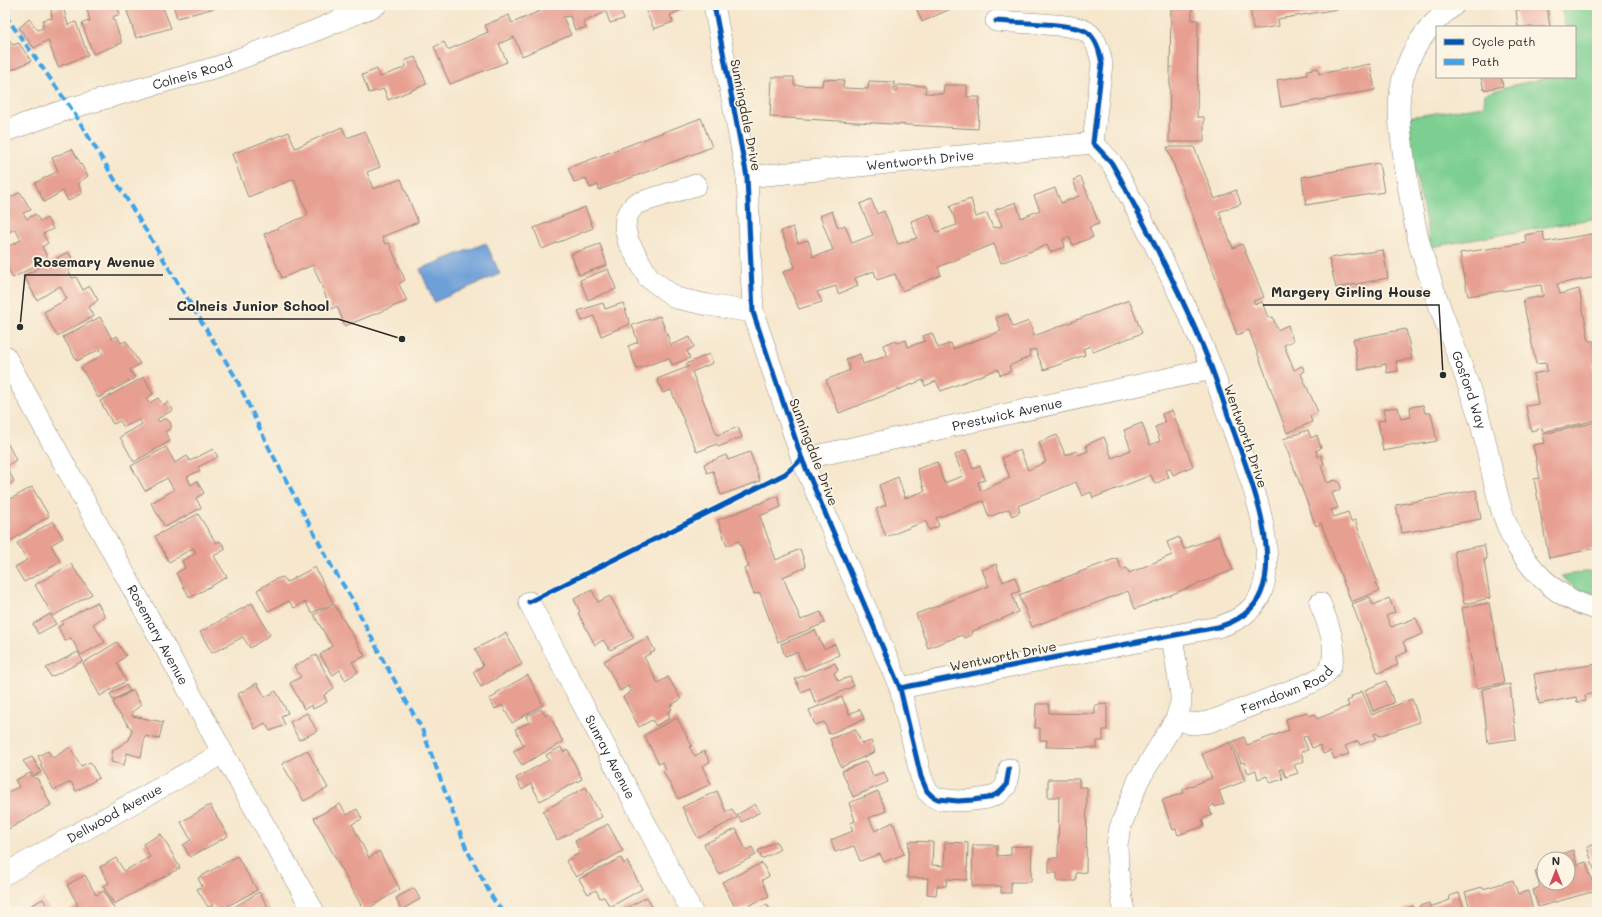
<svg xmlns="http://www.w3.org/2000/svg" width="1602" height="917" font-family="Mali,sans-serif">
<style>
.green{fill:#7bcf91;stroke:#537d5e}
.water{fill:#6d9fd8;stroke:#4c6582}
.building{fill:#e79f91}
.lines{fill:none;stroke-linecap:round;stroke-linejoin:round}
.street-casing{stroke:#90897c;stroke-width:22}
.street{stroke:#fff;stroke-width:21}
.quiet{stroke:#3ea3eb;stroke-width:4;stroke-dasharray:8 4;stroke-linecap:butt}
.cycleway-casing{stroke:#fcf5e5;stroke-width:8}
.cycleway{stroke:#0057b8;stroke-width:5}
.labels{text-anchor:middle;stroke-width:3.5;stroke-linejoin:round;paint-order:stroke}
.street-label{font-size:13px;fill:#2b2b2b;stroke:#fcf5e5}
.leader{fill:none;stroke:#2b2b2b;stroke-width:1.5}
.callout-dot{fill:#2b2b2b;stroke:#fcf5e5;stroke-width:1.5}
.callout-label{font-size:14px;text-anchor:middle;font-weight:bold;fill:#2b2b2b;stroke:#fcf5e5;stroke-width:3.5;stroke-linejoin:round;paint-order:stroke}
</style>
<rect width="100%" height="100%" fill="#fcf5e5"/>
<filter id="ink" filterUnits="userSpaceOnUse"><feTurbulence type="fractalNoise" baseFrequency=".025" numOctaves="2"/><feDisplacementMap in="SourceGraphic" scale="8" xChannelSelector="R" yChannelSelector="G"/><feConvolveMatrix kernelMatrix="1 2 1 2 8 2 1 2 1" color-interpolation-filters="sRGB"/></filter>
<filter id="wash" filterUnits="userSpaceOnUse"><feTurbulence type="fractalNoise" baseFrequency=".012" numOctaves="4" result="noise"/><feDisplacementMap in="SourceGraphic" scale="16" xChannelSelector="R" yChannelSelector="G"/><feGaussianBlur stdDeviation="0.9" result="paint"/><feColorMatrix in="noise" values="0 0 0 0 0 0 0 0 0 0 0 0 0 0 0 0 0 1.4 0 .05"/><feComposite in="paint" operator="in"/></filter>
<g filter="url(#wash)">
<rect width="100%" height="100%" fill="#f6e7cd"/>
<g class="green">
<path d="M1561 5H1597V218L1431 247 1414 165 1409 117 1484 106 1485 94 1506 87 1549 77H1575V27H1565Z"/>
<path d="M1597 570V594L1577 589 1561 576Z"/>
</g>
<path class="water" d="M486 243 500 274 434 302 420 269Z"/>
<g id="blocks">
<g class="building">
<path d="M86 5H117L120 14 113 17 122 43 93 54 82 23 90 21Z"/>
<path d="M125 5H143L144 7 149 5H162L171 28 136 38Z"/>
<path d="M173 5H214L215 8 177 18Z"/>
<path d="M554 5H622L618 7 624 19 610 23 606 12 583 22 586 28 575 30 570 16 563 17 571 35 522 56 514 37 499 44 507 62 450 84 434 47 444 42 448 50 488 32 485 25 509 15 512 23Z"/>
<path d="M643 5H692L670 15 673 22 654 29Z"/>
<path d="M915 5H959L922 22Z"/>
<path d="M1171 5H1192V20H1198L1197 117H1204V142H1169Z"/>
<path d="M1250 5H1356V6L1278 19 1279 26 1253 30Z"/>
<path d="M1520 5H1547L1550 27H1518L1516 10H1520Z"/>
<path d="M63 6 68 25 76 22 88 55 58 67 48 40 34 48 19 28 29 19 38 30 43 28V20L52 18 51 10Z"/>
<path d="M8 38 13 45 19 43 31 61 5 73V40Z"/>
<path d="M415 57 427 84 388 100 384 89 369 93 362 75 377 69 380 77 406 67 404 61Z"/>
<path d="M1370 64 1375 90 1281 107 1277 80 1307 75V70L1318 68 1319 74Z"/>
<path d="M772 77H794V85L822 86 823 79 844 80 843 88 868 89 869 81 894 82V92H897V85L926 86 925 93 943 94 944 85H967V97H980L978 129 770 117Z"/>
<path d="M1481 77H1501L1503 86 1484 90Z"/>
<path d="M701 118 712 147 599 190 598 185 590 188 586 178 574 182 568 168Z"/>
<path d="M342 127 347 138 365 131 380 167 367 172 373 189 401 179 418 222 382 237 385 244 389 243 405 280 399 284 407 301 345 326 337 306 331 309 313 265 282 278 264 234 308 215 294 179 248 197 232 154 289 132 295 148Z"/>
<path d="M1167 147H1194L1215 199 1236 190 1241 204 1219 212 1233 248 1242 244 1264 297 1253 301 1255 304 1262 302 1268 318 1273 317 1277 330 1288 325 1293 341 1284 345 1294 370 1302 366 1305 371 1301 374 1318 412 1310 416 1312 422 1287 433 1249 330 1237 335Z"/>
<path d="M72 149 88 176 78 183 82 193 68 201 63 191 44 202 35 183 58 171 52 158Z"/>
<path d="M1379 163 1384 192 1306 205 1302 177Z"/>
<path d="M1081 177 1099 224 1089 227 1093 237 1073 245 1069 237 1063 239 1065 247 1050 252 1047 245 1001 263 994 244 938 267 941 275 902 291 895 274 877 280 874 271 855 278 858 286 838 294 836 286 817 292 822 302 799 309 783 272 795 267 781 231 793 227 798 243 808 240 813 257 833 250 820 216 832 211 838 228 845 225 852 243 873 235 860 204 871 199 877 214 884 211 898 244 917 238 911 221 930 214 937 232 957 225 950 206 971 199 976 217 987 213 993 228 1002 226 995 210 1016 202 1021 218 1040 210 1034 196 1055 188 1061 203 1079 196 1073 180Z"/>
<path d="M20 192 31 210 23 213 27 219 35 214 41 222 47 218 53 229 43 234 48 243 42 247 48 258 13 278 5 264V248L21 240 15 229 5 234V201Z"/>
<path d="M585 207 593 228 542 249 534 228Z"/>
<path d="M1543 232 1545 242 1597 233V277L1557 284 1560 294 1579 289 1589 341H1594L1597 358V362L1592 363 1597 385V420L1543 432 1542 428 1531 431 1526 406 1538 404 1533 374 1547 371 1546 363 1536 364 1523 300 1543 296 1541 285 1468 296 1460 253 1526 243 1525 235Z"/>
<path d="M600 244 607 265 579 275 571 254Z"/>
<path d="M1383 250 1388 278 1336 288 1329 258Z"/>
<path d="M68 252 76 265 68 270 72 278 76 277 83 290 90 286 98 300 89 307 94 316 57 336 44 312 67 299 60 286 37 300 24 276Z"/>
<path d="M608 269 616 289 588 300 580 280Z"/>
<path d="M1129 300 1142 333 1093 352 1090 346 1083 349 1085 355 1044 370 1035 349 1029 351 1031 356 1009 366 1011 371 1000 375 998 369 941 391 936 381 925 386 923 380 839 413 826 380 850 370 846 359 860 354 863 364 887 356 883 345 896 340 897 343 906 340 908 347 925 341 923 336 932 333 938 348 951 343 953 349 1001 331 996 318 1008 314 1013 327 1029 321 1034 336Z"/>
<path d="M603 303 605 309 623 303 630 324 601 336 594 316 582 321 578 311Z"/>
<path d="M660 316 671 345 690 337 694 347 687 351 690 358 672 365 669 358 637 369 628 346 638 342 632 325Z"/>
<path d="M100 317 112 339 117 336 121 343 126 341 140 364 130 370 135 378 98 398 81 367 103 355 100 349 77 361 63 337Z"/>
<path d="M1406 329 1412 359 1396 361 1398 371 1387 373 1386 364 1359 370 1353 339Z"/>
<path d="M709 354 713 363 692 372 717 435 738 427 742 437 718 447 717 444 697 452 671 390 663 393 657 379 688 367 686 364Z"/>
<path d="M144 377 153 394 146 399 149 403 158 398 163 405 168 402 173 410 157 419 159 422 165 418 171 423V428L165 432 170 441 134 462 120 437 142 424 139 420 124 427 120 421 113 424 100 401Z"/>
<path d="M1423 405 1425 413H1431L1437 441 1383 451 1378 421 1385 420 1383 409 1398 407 1401 419 1411 417 1410 407Z"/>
<path d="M1172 410 1193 466 1173 475 1170 468 1166 470 1169 477 1155 484 1151 475 1093 498 1091 492 1082 496 1076 482 1018 506 1020 512 1012 516 1009 509 989 517 983 501 936 518 939 526 929 530 926 521 886 537 876 509 886 505 879 485 898 477 905 498 925 491 917 469 937 462 944 483 963 476 955 455 966 450 973 469 980 466 985 480 978 482 981 491 1010 478 1002 458 1020 450 1028 470 1046 462 1039 442 1057 435 1065 455 1077 451 1078 455 1088 451 1086 445 1104 437 1112 458 1131 450 1124 430 1142 423 1150 445 1160 441 1155 427 1165 423 1162 414Z"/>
<path d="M1597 422V432H1594L1597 445V548L1549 558 1534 479 1540 478 1533 445 1545 443 1543 434Z"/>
<path d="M1308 430 1311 438 1317 435 1321 448 1316 451 1318 457 1321 455 1324 464 1321 465 1327 483 1335 480 1339 482 1341 487 1339 490 1332 493 1338 508 1331 510 1334 517 1348 512 1351 522 1355 520 1377 581 1375 583 1379 591 1351 602 1321 523 1316 526 1283 439Z"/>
<path d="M8 444 16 460 6 466 14 481 5 487V445Z"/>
<path d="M166 447 175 463 187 456 190 461 213 449 218 457 198 467 200 470 187 477 191 485 197 481 204 493 196 498 201 508 165 527 151 503 174 490 167 478 145 491 131 466Z"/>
<path d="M750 452 760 481 721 495 713 471 707 473 704 464 726 455 728 460Z"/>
<path d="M32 487 49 516 9 542 5 535V502Z"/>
<path d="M1476 490 1481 519 1402 533 1396 505Z"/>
<path d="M778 496 781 507 760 516 776 560 800 549 806 567 783 577 801 620 821 612 825 623 778 642 760 593 754 594 744 569 749 567 739 541 727 546 718 520Z"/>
<path d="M198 514 216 543 220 541 226 549 214 556 227 577 190 598 176 573 185 568 182 561 196 553 193 548 169 562 155 536Z"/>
<path d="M53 521 63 538 51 545 61 562 24 582 15 567 27 560 17 543Z"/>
<path d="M1219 536 1233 570 1135 609 1128 591 1032 627 1019 595 1117 558 1122 570 1127 568 1129 573 1172 555 1167 542 1179 537 1184 549Z"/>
<path d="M1484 545 1487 559 1484 560 1490 598 1464 604 1454 551Z"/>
<path d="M71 564 92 594 53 616 35 585Z"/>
<path d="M996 564 1003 582 1015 577 1020 591 1012 594 1018 612 971 632 972 635 964 638 962 635 928 648 916 614 989 586 982 570Z"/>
<path d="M315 567 333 603 312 613 305 602 294 608 289 601 268 611 257 590 276 579 283 577 287 582Z"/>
<path d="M592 590 598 602 610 596 634 638 610 650 603 640 595 645 578 613 580 612 574 599Z"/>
<path d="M1370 597 1373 605 1389 598 1395 612 1386 616 1391 627 1416 618 1423 634 1403 642 1407 652 1395 657 1398 665 1378 673 1352 604Z"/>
<path d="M97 602 105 616 93 624 105 642 81 655 71 638 65 641 58 627 63 624 61 622Z"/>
<path d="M252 603 270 635 250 648 243 637 212 653 200 632Z"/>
<path d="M1489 603 1504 683 1476 688 1462 608Z"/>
<path d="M334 604 365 656 352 662 358 672 345 680 340 670 333 675 320 655 332 646 314 615Z"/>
<path d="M50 614 56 624 38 634 33 624Z"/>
<path d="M815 630 824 649 835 644 839 655 805 670 797 652 785 656 781 644Z"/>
<path d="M506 633 522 664 481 687 473 672 483 666 475 649Z"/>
<path d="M648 637 655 651 644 657 658 683 668 677 681 699 670 706 672 709 668 712 670 718 656 726 652 720 639 727 623 697 631 692 628 686 620 691 604 661Z"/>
<path d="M117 642 126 656 117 663 126 681 100 696 83 663Z"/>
<path d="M78 652 83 661 51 677 46 668Z"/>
<path d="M316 655 334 688 324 695 327 702 313 709 312 705 304 709 290 683 301 677 294 666Z"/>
<path d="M835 663 838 670 834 673 838 681 850 677 854 686 815 703 810 688 801 692 795 679Z"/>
<path d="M1597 664V693L1585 695 1586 701 1577 702 1576 697 1539 704 1534 674Z"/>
<path d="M528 675 543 705 512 723 502 705 495 709 489 699 497 695 496 693Z"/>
<path d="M1386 681 1394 703 1373 711 1365 690Z"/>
<path d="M257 683 265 697 276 691 288 713 281 716 285 725 270 731 265 723 255 729 238 694Z"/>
<path d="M1510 684 1516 739 1488 743 1482 689Z"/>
<path d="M126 685 130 691 113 700 110 694Z"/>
<path d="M133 690 141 705 132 712V716L163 722 159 739 145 736 141 757 127 753 124 765 111 762 113 750 129 740 132 730 116 709 113 702Z"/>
<path d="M1362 691 1372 715 1412 699 1420 722 1379 736 1378 733 1374 734 1376 739 1360 745 1358 741 1345 746 1349 754 1334 759 1331 751 1323 754 1320 745 1312 748 1307 736 1303 737 1308 750 1301 752 1304 761 1294 765 1298 773 1286 777 1282 769H1280L1283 779 1270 783 1267 776 1258 779 1256 770 1248 773 1244 762 1241 763 1232 742 1244 737 1247 745 1289 730 1286 719 1307 712 1309 716 1315 714 1317 719 1349 706 1347 701 1352 699 1351 697Z"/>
<path d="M842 697 849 714 860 709 864 719 829 734 824 722 815 725 809 710Z"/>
<path d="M1036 704H1049V713L1095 714V705L1107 704V730H1103V741H1097V748L1046 747 1047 740H1040V728H1035Z"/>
<path d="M541 709 545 716 549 714 563 742 522 765 513 751 524 746 515 729 530 722 527 716Z"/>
<path d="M307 713 317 731 299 740 290 722Z"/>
<path d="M677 718 692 746 689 747 695 756 704 751 710 762 702 766 711 784 678 799 663 771 666 769 662 762 659 764 644 735Z"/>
<path d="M855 729 862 744 871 741 875 752 841 767 830 739Z"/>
<path d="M1230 742 1245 781 1219 791 1224 804 1215 807 1214 804 1209 808 1212 815 1202 819 1204 826 1178 835 1176 829 1173 830 1162 800 1184 793 1183 789 1212 778 1202 754Z"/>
<path d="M70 747 81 766 90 762 99 778 76 791 71 782 54 790 40 765 42 764 38 756 48 751 53 758Z"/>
<path d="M561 747 563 752 568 750 582 779 540 801 531 784 522 790 516 778 549 760 546 755Z"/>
<path d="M307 750 328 788 304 801 282 764Z"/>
<path d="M32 757 41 772 34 776 23 761Z"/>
<path d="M867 761 873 776 884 772 888 782 853 797 842 771Z"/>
<path d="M30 773 35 779 37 778 51 805 5 831V791L6 793 19 787 15 780Z"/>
<path d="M1048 779H1079V787H1087L1086 872 1076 873V881H1057V873H1049V858H1058L1059 797H1048Z"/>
<path d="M586 787 602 817 557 840 543 811Z"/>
<path d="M717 791 726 812 732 809 737 818 698 838 682 807Z"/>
<path d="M878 791 886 811 869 818 875 831 893 822 904 854 884 862 880 854 860 861 854 846 835 852 831 840 853 831 850 823 855 821 849 803Z"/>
<path d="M340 804 347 815 357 809 362 819 352 824 369 858 379 851 400 889 364 911 314 818Z"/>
<path d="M755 804 760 812 742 822 737 815Z"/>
<path d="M210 805 228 836 190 857 183 845 191 840 181 822Z"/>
<path d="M608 824 623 851 576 877 566 861 580 853 575 841Z"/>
<path d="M736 829 746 850 752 847 756 855 719 874 704 844Z"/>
<path d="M161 834 180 868 114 904 103 886 109 883 100 867 116 858 124 871 150 857 143 844Z"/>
<path d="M1597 835V877L1587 847 1596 844 1593 837Z"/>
<path d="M776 841 780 849 762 859 758 851Z"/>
<path d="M909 841 933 842 932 865 944 866 945 842 968 843 967 880 947 879 946 886H937L936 895 927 894 928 878H907Z"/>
<path d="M973 845H997V856L1011 855V846L1032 847 1031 882H1011V893H1001V886H972Z"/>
<path d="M1573 850 1577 865 1586 862 1595 891 1538 907 1533 890 1540 887 1535 871 1544 868 1542 864 1544 863V883H1568V859H1553L1552 857Z"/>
<path d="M237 856 257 890 217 912 213 905 208 907 197 889 202 886 198 878Z"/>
<path d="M621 858 624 864 627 861 642 889 610 907 604 897 600 898 596 890 588 894 579 879Z"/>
<path d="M762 863 769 876 762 880 769 896 737 911 722 882Z"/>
<path d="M85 875 96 895 104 891 116 912H65L78 905 67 885Z"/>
<path d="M1513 880 1518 894 1528 891 1533 910 1526 912H1471L1465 892 1482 887 1483 889Z"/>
<path d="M414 888 420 899 401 910 396 898Z"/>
<path d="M259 892 271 912H226Z"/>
<path d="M1459 893 1465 912H1421L1419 906 1429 903 1430 907 1450 900 1449 896Z"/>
<path d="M647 897 655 912H619Z"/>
<path d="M43 899 51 912H27L25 909Z"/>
<path d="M767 904 771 912H753Z"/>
<path d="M1413 906 1415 912H1405L1404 909Z"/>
</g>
</g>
</g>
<g filter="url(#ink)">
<use href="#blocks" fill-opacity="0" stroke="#90897c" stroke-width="1"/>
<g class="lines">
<g class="street-casing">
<g id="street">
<path d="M714 5 747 177 753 312 802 459 900 688 921 777 927 791 932 796 938 799 958 801 973 800 988 798 999 793 1006 786 1009 769"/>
<path id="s1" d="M1454 5C1424 28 1405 56 1400 93 1397 117 1402 142 1405 165 1409 192 1413 219 1420 246 1436 303 1460 357 1478 414 1492 458 1494 507 1518 548 1537 578 1563 601 1597 609"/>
<path id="s2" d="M5 131 71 108 217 67 317 30 376 5"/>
<path id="s3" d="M747 177 1093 143"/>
<path d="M696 185 635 204 626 217 625 228 628 241 649 278 676 298 708 305 753 312"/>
<path id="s4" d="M5 356 223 753 314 912"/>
<path id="s5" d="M802 459 1212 369"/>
<path id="s6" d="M529 602 692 912"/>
<path d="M900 688 1031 662 1218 627C1236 622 1254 611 1261 593 1279 550 1250 476 1235 435 1227 413 1220 391 1212 369 1186 303 1152 239 1119 176L1111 162 1093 143 1102 64C1100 53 1097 39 1087 32 1075 23 1014 23 996 21"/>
<path id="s7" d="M1176 719 1192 724 1209 722 1313 682C1317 679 1323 677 1326 673 1343 655 1327 622 1320 603"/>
<path id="s8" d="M5 874 223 753"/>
<path d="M1124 912 1118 870 1117 844 1120 828 1138 781 1176 719 1181 703V695L1172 636"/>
</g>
</g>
<use href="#street" class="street"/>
<path class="quiet" d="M5 15 71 108 236 378 267 444 332 567 352 599 383 660 422 729 466 848 493 899 503 912"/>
<g class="cycleway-casing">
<g id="cycleway">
<path d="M714 5 747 177 753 312 802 459 900 688 921 777 927 791 932 796 938 799 958 801 973 800 988 798 999 793 1006 786 1009 769"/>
<path d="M529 602 785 474 802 459"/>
<path d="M900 688 1031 662 1218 627C1236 622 1254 611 1261 593 1279 550 1250 476 1235 435 1227 413 1220 391 1212 369 1186 303 1152 239 1119 176L1111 162 1093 143 1102 64C1100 53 1097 39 1087 32 1075 23 1014 23 996 21"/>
</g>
</g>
<use href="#cycleway" class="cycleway"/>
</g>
</g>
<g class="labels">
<g class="street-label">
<text dy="5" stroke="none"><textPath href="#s2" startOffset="196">Colneis Road</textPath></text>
<text transform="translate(746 115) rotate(79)" y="5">Sunningdale Drive</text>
<text dy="5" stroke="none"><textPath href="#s3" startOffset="174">Wentworth Drive</textPath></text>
<text dy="5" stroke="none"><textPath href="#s1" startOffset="413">Gosford Way</textPath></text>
<text dy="5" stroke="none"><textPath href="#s5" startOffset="210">Prestwick Avenue</textPath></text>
<text transform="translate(1246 436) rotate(71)" y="5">Wentworth Drive</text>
<text transform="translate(814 452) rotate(69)" y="5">Sunningdale Drive</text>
<text dy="5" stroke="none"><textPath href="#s4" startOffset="318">Rosemary Avenue</textPath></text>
<text transform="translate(1003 656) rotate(-11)" y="5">Wentworth Drive</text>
<text dy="5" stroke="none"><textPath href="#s7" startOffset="118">Ferndown Road</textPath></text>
<text dy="5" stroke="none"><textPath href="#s6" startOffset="175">Sunray Avenue</textPath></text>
<text dy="5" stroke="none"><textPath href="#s8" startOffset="125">Dellwood Avenue</textPath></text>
</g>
</g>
<path class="leader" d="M20 327L25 275H163M1443 375L1439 305H1263M402 339L338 319H169"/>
<g class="callout-dot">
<circle cx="20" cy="327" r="4"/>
<circle cx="1443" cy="375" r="4"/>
<circle cx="402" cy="339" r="4"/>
</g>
<g class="callout-label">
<text x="94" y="267">Rosemary Avenue</text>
<text x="1351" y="297">Margery Girling House</text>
<text x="253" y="311">Colneis Junior School</text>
</g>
<rect width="1602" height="917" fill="none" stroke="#fcf5e5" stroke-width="20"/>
<rect x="1436" y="26" width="140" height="52" fill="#fcf5e5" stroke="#a8a49b"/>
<rect x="1444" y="39" width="20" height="6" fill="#0057b8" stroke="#a8a49b"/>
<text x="1472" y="46" font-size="12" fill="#2b2b2b">Cycle path</text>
<rect x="1444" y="59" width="20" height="6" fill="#3ea3eb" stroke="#a8a49b"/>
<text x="1472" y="66" font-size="12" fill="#2b2b2b">Path</text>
<g transform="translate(1556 871)"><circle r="19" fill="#fcf5e5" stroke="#a8a49b"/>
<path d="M0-3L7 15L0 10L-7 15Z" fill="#d1495b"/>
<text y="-6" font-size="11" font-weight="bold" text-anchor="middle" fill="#2b2b2b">N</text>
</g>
</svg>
